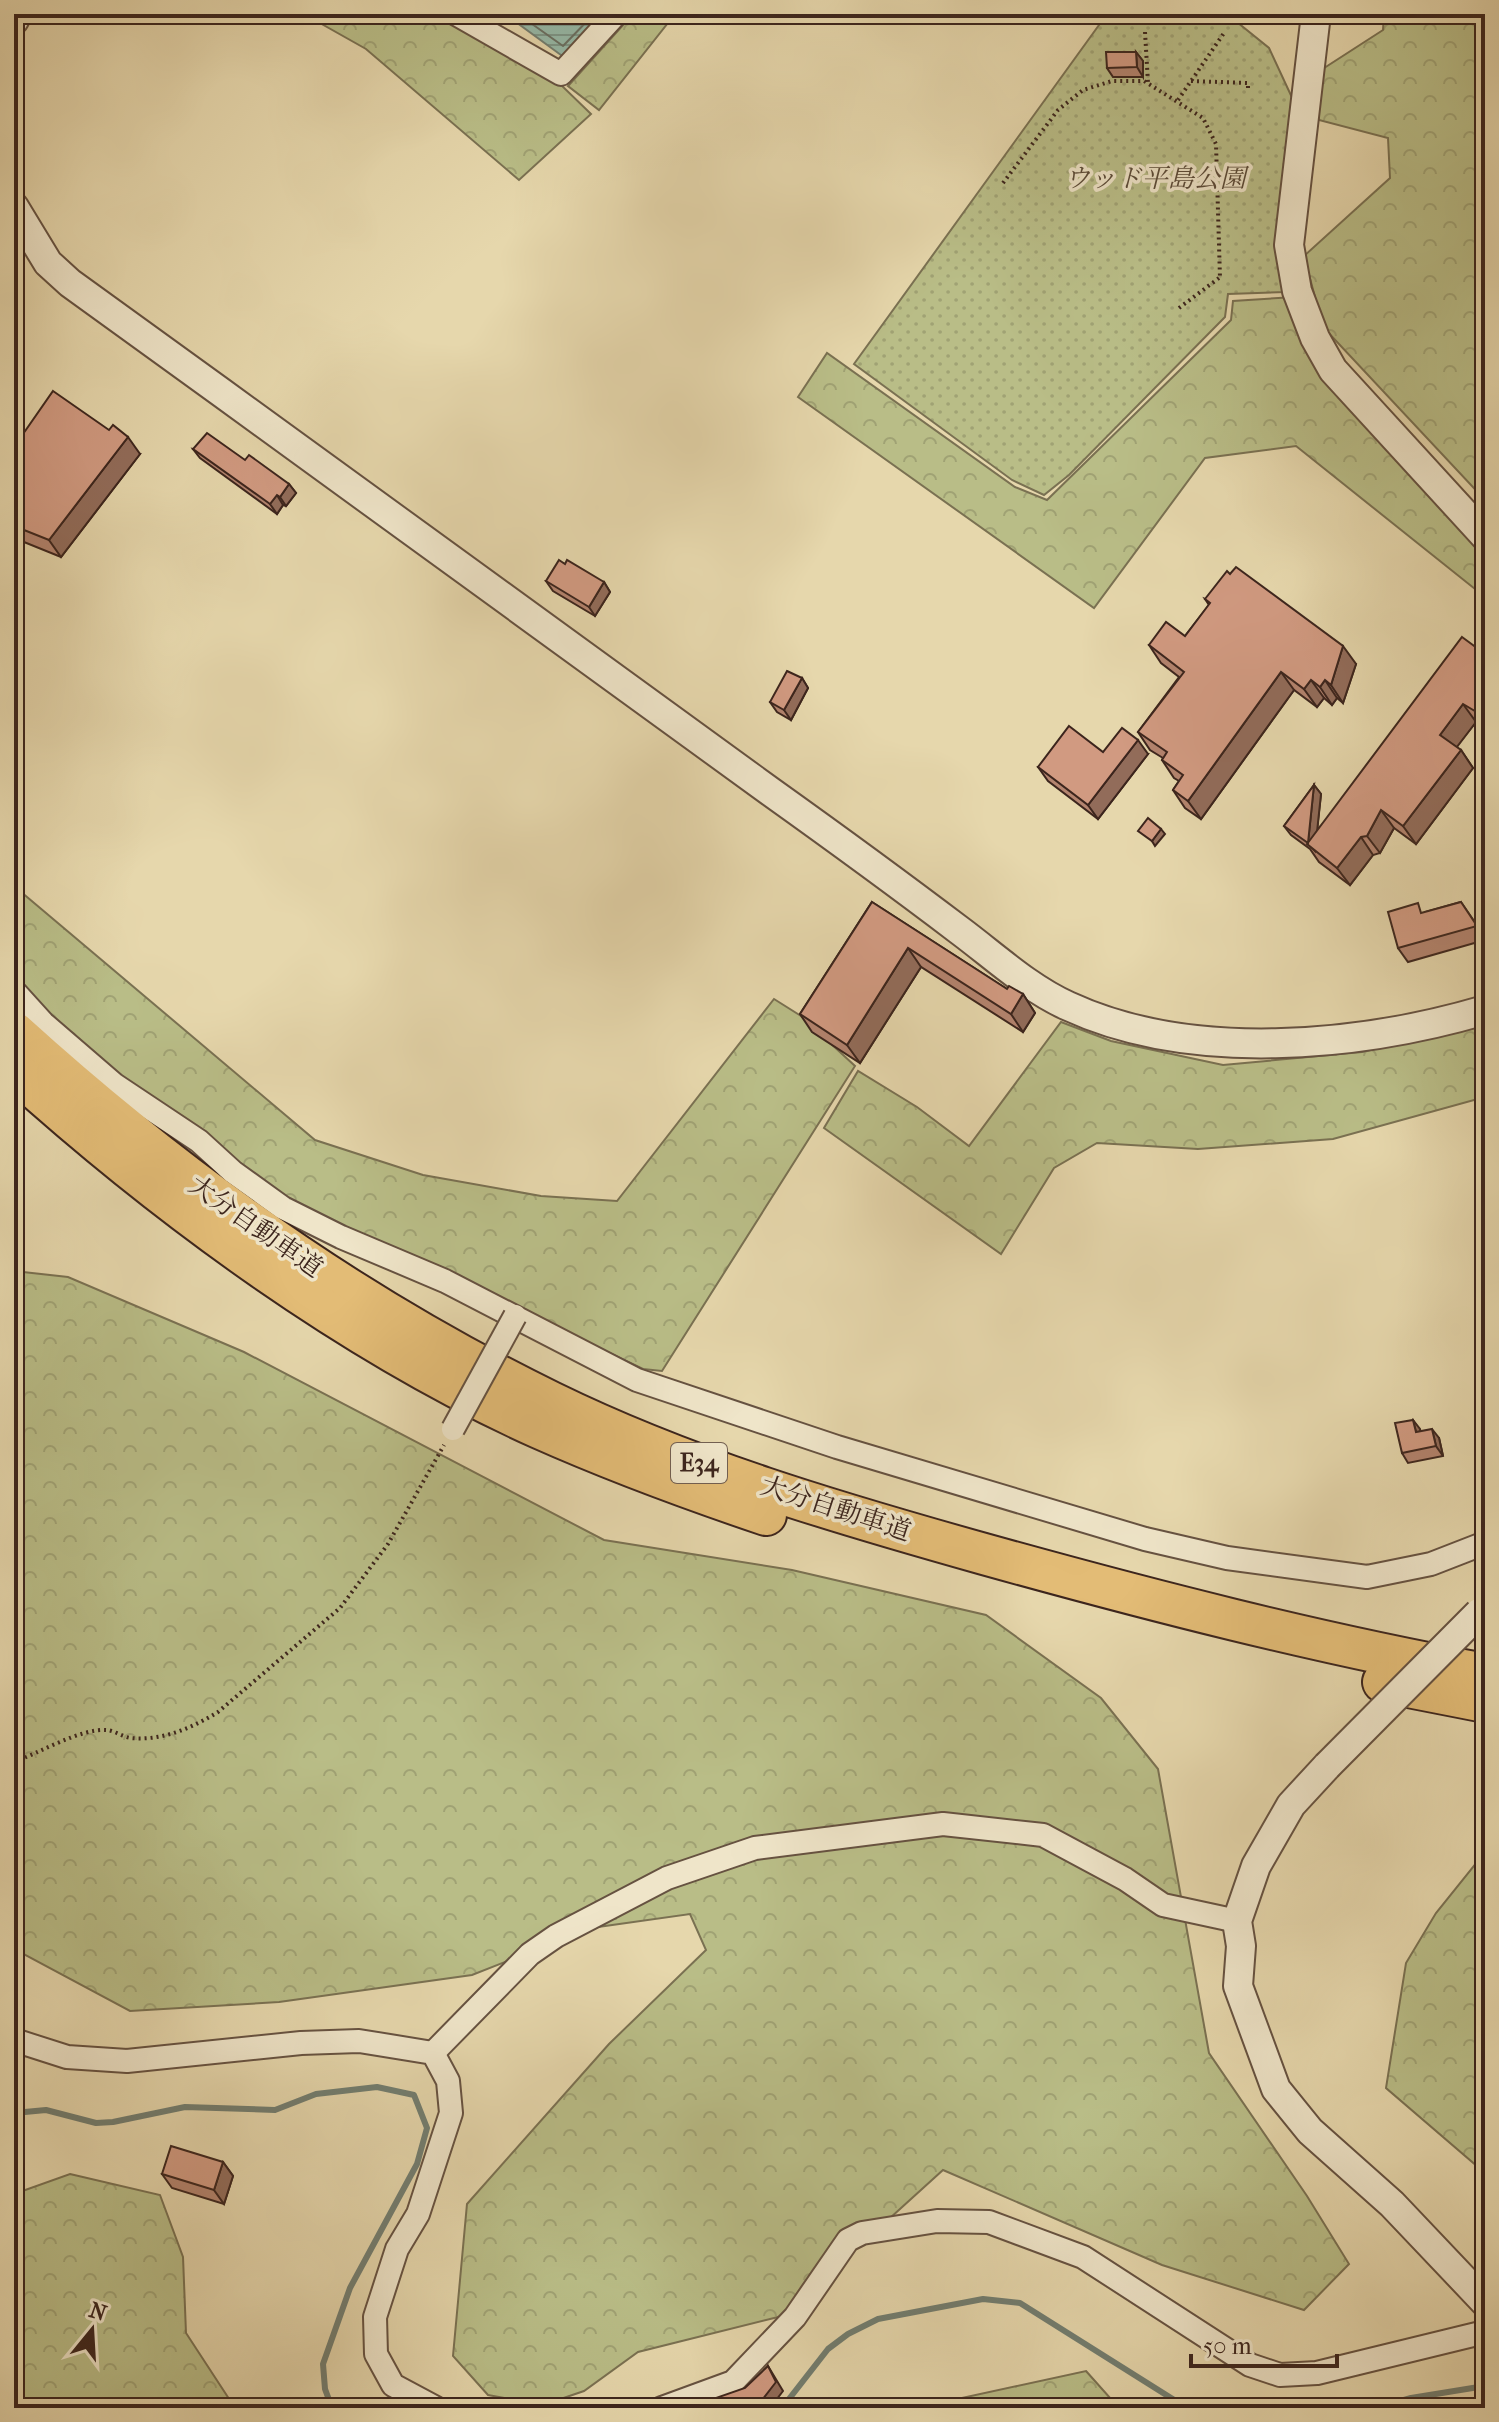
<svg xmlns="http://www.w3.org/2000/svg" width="1499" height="2422" font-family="'IM FELL French Canon','Noto Serif JP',serif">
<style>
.forest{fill:url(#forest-crowns);stroke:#7a7152;stroke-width:2}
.park{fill:url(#park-dots);stroke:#7a7152;stroke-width:2}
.water{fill:url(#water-rules);stroke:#727e71;stroke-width:2}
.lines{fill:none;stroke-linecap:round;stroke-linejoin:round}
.shore{stroke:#697063;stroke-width:2}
.stream{stroke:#727e71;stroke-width:6}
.minor-casing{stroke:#665241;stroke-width:26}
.tertiary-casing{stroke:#665241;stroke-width:32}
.motorway-casing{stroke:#3c251d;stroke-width:44}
.path{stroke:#3c251d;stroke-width:4;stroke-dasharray:2 4;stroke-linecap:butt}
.minor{stroke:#efe5c9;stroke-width:22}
.tertiary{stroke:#efe5c9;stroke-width:28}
.motorway{stroke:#e3bc76;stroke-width:40}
.minor-bridge-casing{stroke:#665241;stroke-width:26;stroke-linecap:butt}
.tertiary-bridge-casing{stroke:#665241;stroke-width:32;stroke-linecap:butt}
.minor-bridge{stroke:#efe5c9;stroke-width:22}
.tertiary-bridge{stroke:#efe5c9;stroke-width:28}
.wall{fill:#b4846f;stroke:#3c251d;stroke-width:2}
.shaded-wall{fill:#926c5a;stroke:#3c251d;stroke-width:2}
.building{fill:#d19a81;stroke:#3c251d;stroke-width:2}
.labels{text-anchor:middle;stroke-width:7;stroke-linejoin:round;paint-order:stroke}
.shield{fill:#efe5c9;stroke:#725f51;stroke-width:2}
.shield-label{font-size:24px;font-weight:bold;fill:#3c251d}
.park-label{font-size:26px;font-style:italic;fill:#5b4b38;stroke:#efe5c9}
.street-label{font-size:26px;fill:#3c251d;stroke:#efe5c9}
</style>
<defs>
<pattern id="forest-crowns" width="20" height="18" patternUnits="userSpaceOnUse" patternTransform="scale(2)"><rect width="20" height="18" fill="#b9bd87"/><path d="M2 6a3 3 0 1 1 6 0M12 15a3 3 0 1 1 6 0" fill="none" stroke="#a0a274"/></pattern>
<pattern id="park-dots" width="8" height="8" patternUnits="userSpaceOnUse" patternTransform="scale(2)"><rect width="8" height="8" fill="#b9bd87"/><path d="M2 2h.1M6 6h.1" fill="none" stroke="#a0a274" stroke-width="1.8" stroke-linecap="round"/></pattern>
<pattern id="water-rules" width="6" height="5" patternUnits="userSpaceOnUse" patternTransform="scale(2)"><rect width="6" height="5" fill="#96baa9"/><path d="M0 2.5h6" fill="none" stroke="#7c9789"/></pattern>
</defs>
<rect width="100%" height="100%" fill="#e6d7ac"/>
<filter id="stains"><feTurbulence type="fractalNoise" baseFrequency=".0025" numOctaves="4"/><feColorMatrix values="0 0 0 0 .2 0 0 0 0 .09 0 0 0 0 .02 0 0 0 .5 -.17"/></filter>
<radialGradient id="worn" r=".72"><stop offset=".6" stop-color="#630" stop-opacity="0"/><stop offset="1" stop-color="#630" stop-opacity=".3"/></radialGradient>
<g class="forest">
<path d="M304 14H442L557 81 591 114 519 180 366 49Z"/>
<path d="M633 14H675L599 110 568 86Z"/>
<path d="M1384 14H1485V500L1323 327 1304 256 1390 178 1388 138 1319 120 1318 72 1383 30Z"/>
<path d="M1294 297 1485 546V597L1296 446 1205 458 1094 608 798 397 827 353 1015 487 1047 500 1231 320 1233 301Z"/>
<path d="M14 886 315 1140 423 1175 541 1196 617 1201 774 999 801 1016 855 1066 662 1371 643 1369 475 1289 324 1225 149 1100 54 1020 14 976Z"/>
<path d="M1061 1022 1111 1041 1223 1065 1362 1052 1485 1024V1097L1333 1139 1198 1149 1097 1143 1054 1168 1001 1254 824 1128 858 1071 917 1107 969 1146Z"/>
<path d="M14 1271 68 1277 244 1352 604 1540 792 1570 986 1615 1101 1698 1158 1769 1209 2053 1307 2196 1349 2264 1304 2310 1162 2265 943 2170 782 2316 638 2352 584 2391 543 2405 488 2395 453 2356 467 2204 609 2044 706 1950 690 1914 591 1928 472 1975 279 2002 130 2011 14 1949Z"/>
<path d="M1485 1852V2173L1386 2088 1406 1963 1436 1913Z"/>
<path d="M70 2174 160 2195 183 2257 186 2333 235 2408H14V2194Z"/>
<path d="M1086 2371 1119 2408H915H916Z"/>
</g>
<path class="park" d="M1107 14H1227L1269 48 1295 104 1285 292 1228 294 1225 317 1069 475 1044 495 1012 480 854 364Z"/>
<path class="water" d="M505 14H604L565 58Z"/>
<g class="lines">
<path class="shore" d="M518 14 563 46 594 14"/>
<g class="stream">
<path d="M14 2113 46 2110 96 2123 113 2122 185 2107 275 2110 316 2094 377 2087 414 2095 427 2128 417 2164 350 2288 323 2364 325 2389 332 2408"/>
<path d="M782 2408 828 2349 848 2334 878 2319 983 2299 1020 2303 1187 2408"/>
<path d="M1376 2408 1411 2398 1485 2386"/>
</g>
<g class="minor-casing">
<g id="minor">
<path d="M456 14 561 74 616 14"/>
<path d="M14 991 43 1023 115 1085 199 1141 233 1172 283 1208 341 1237 445 1281 637 1380 837 1447 1145 1539 1227 1558 1367 1577 1431 1564 1485 1543"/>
<path d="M14 2040 67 2057 127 2061 301 2043 359 2041 433 2053 448 2081 451 2113 418 2214 397 2249 375 2317 376 2354 393 2385 436 2408"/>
<path d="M433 2053 530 1954 556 1936 667 1878 755 1848 943 1824 1043 1835 1125 1879 1163 1905 1237 1921"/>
<path d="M662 2408 733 2382 795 2317 848 2240 862 2233 937 2221 989 2222 1083 2257 1250 2365 1280 2375 1317 2373 1485 2332"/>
</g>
</g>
<g class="tertiary-casing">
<g id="tertiary">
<path d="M1316 14 1289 245 1297 291 1315 338 1333 370 1485 536"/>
<path d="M14 20 17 14"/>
<path d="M14 207 48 263 70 283C304 452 537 622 771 792 834 837 897 883 959 930 994 956 1028 988 1068 1006 1191 1063 1359 1047 1485 1010"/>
<path d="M1327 1766 1291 1805 1256 1866 1237 1921 1241 1946 1238 1986 1276 2089 1310 2131 1392 2204 1485 2302"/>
</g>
</g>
<g class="motorway-casing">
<g id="motorway">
<path d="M14 1032C176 1179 354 1306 551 1402 688 1469 838 1513 984 1554 1149 1600 1316 1643 1485 1674"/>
<path d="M14 1070C167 1208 351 1343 539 1428 613 1461 689 1489 766 1515"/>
<path d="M1383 1682 1485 1702"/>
</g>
</g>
<g class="path">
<path d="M1145 32 1148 83"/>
<path d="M1191 81 1248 83V91"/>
<path d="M1178 100 1224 33"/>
<path d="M1003 183 1058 110 1083 90 1112 81H1144L1203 118 1216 144 1220 278"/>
<path d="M1179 308 1219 278"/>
<path d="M14 1762C39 1753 81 1728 107 1730 115 1731 123 1737 131 1738 162 1741 192 1728 218 1712L340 1608 388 1544 444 1445"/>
</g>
<use href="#minor" class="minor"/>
<use href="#tertiary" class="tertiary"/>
<use href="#motorway" class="motorway"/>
<g class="minor-bridge-casing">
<path id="minor-bridge" d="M453 1429 515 1316"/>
</g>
<g class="tertiary-bridge-casing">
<path id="tertiary-bridge" d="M1327 1766 1479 1613"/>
</g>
<use href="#minor-bridge" class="minor-bridge"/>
<use href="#tertiary-bridge" class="tertiary-bridge"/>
</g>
<g class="wall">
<path d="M1136 52 1143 61V77H1113L1107 68Z"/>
<path d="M14 447 140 454 61 557 24 542 14 556Z"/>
<path d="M193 449 245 460 289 484 296 493 286 506 283 505 277 514 200 458Z"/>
<path d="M546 581 604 582 610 592 595 616 553 591Z"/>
<path d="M1205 599 1356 664 1343 703 1337 698 1332 705 1324 698 1317 707 1294 690 1201 819 1185 808 1173 790 1179 781 1174 778 1162 760 1163 758 1150 750 1138 732 1179 677 1161 663 1149 645 1185 636 1209 605Z"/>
<path d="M1485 654V727L1476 722 1456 747 1461 750 1473 768 1416 844 1394 828 1380 853 1373 855 1350 885 1319 862 1310 849 1291 835 1284 826 1314 785 1321 794 1317 830Z"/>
<path d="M802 678 808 688 791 720 777 712 770 702Z"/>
<path d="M1103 752 1148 754 1098 819 1048 781 1038 767Z"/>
<path d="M872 902 1007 989 1023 994 1035 1013 1023 1032 921 967 860 1063 812 1032 800 1014Z"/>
<path d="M1461 902 1485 937V940L1408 962 1398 948 1425 912Z"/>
<path d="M1413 1420 1420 1431 1439 1438 1443 1456 1408 1463 1402 1453Z"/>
<path d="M223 2162 233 2176 224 2204 172 2188 162 2174Z"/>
</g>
<g class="shaded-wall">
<path d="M1136 52 1143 61V77L1137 67Z"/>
<path d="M128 437 140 454 61 557 49 540Z"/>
<path d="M289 484 296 493 286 506 280 497Z"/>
<path d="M277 495 283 505 277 514 270 504Z"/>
<path d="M14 528 24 542 14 556Z"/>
<path d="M604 582 610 592 595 616 589 607Z"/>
<path d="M1343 646 1356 664 1343 703 1331 685Z"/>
<path d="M1281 672 1294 690 1201 819 1188 801Z"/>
<path d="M802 678 808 688 791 720 784 710Z"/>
<path d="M14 680 21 690 14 701Z"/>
<path d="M1311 680 1324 698 1317 707 1304 689Z"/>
<path d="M1325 680 1337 698 1332 705 1320 687Z"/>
<path d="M1463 704 1476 722 1453 752 1440 735Z"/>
<path d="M1138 740 1148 754 1098 819 1088 805Z"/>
<path d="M1461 750 1473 768 1416 844 1403 826Z"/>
<path d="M1314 785 1321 794 1315 851 1308 843Z"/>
<path d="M1381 810 1394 828 1380 853 1367 836Z"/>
<path d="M1161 829 1165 834 1155 846 1152 841Z"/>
<path d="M1361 837 1373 855 1350 885 1337 868Z"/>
<path d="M908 948 921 967 860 1063 847 1045Z"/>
<path d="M1023 994 1035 1013 1023 1032 1011 1014Z"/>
<path d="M1413 1420 1420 1429 1422 1441 1416 1432Z"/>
<path d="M1432 1429 1439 1438 1443 1456 1436 1446Z"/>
<path d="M223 2162 233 2176 224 2204 214 2190Z"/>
<path d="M768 2366 783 2391 770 2408H756Z"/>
</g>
<g class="building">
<path d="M1106 52H1136L1137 67 1107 68Z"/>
<path d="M53 391 109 430 113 425 128 437 49 540 14 526V447Z"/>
<path d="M207 433 245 460 249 455 289 484 280 497 277 495 270 504 193 449Z"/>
<path d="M559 560 565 564 567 560 604 582 589 607 546 581Z"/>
<path d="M1236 567 1343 646 1331 685 1325 680 1320 687 1311 680 1304 689 1281 672 1188 801 1173 790 1183 775 1162 760 1167 752 1138 732 1184 672 1149 645 1166 622 1185 636 1210 603 1205 599 1227 571 1230 574Z"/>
<path d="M1462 637 1485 654V717L1463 704 1440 735 1461 750 1403 826 1381 810 1367 836 1361 837 1337 868 1307 844Z"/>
<path d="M787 671 802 678 784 710 770 702Z"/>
<path d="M1069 726 1103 752 1122 728 1138 740 1088 805 1038 767Z"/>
<path d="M1314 785 1308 843 1284 826Z"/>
<path d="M1148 818 1161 829 1152 841 1138 831Z"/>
<path d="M872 902 1007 989 1009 986 1023 994 1011 1014 908 948 847 1045 800 1014Z"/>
<path d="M1461 902 1477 926 1398 948 1388 912 1418 903 1421 913Z"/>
<path d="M1413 1420 1416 1432 1432 1429 1436 1446 1402 1453 1395 1423Z"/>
<path d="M171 2146 223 2162 214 2190 162 2174Z"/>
<path d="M768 2366 776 2382 756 2408H713L710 2400 745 2388Z"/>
</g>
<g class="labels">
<rect class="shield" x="671" y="1443" width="56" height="40" rx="6"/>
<g class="shield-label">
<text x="699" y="1471">E34</text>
</g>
<g class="park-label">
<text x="1155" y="187">ウッド平島公園</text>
</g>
<g class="street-label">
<text transform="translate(256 1226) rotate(35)" y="9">大分自動車道</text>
<text transform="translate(836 1508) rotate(18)" y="9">大分自動車道</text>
</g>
</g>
<rect width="1499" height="2422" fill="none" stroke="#e6d7ac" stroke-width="48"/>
<rect x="16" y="16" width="1467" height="2390" fill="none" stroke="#3c251d" stroke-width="4"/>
<rect x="24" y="24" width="1451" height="2374" fill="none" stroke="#3c251d" stroke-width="2"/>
<g transform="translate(92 2330) rotate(18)" stroke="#efe5c9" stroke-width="6" paint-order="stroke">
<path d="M0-6L14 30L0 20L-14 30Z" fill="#3c251d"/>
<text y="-12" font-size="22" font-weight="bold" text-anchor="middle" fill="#3c251d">N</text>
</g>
<path d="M1191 2354v12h146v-12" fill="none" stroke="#3c251d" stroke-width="4"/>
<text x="1203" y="2354" font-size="24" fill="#3c251d" stroke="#efe5c9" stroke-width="6" paint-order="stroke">50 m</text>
<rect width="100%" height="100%" filter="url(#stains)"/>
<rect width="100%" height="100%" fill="url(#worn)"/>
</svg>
